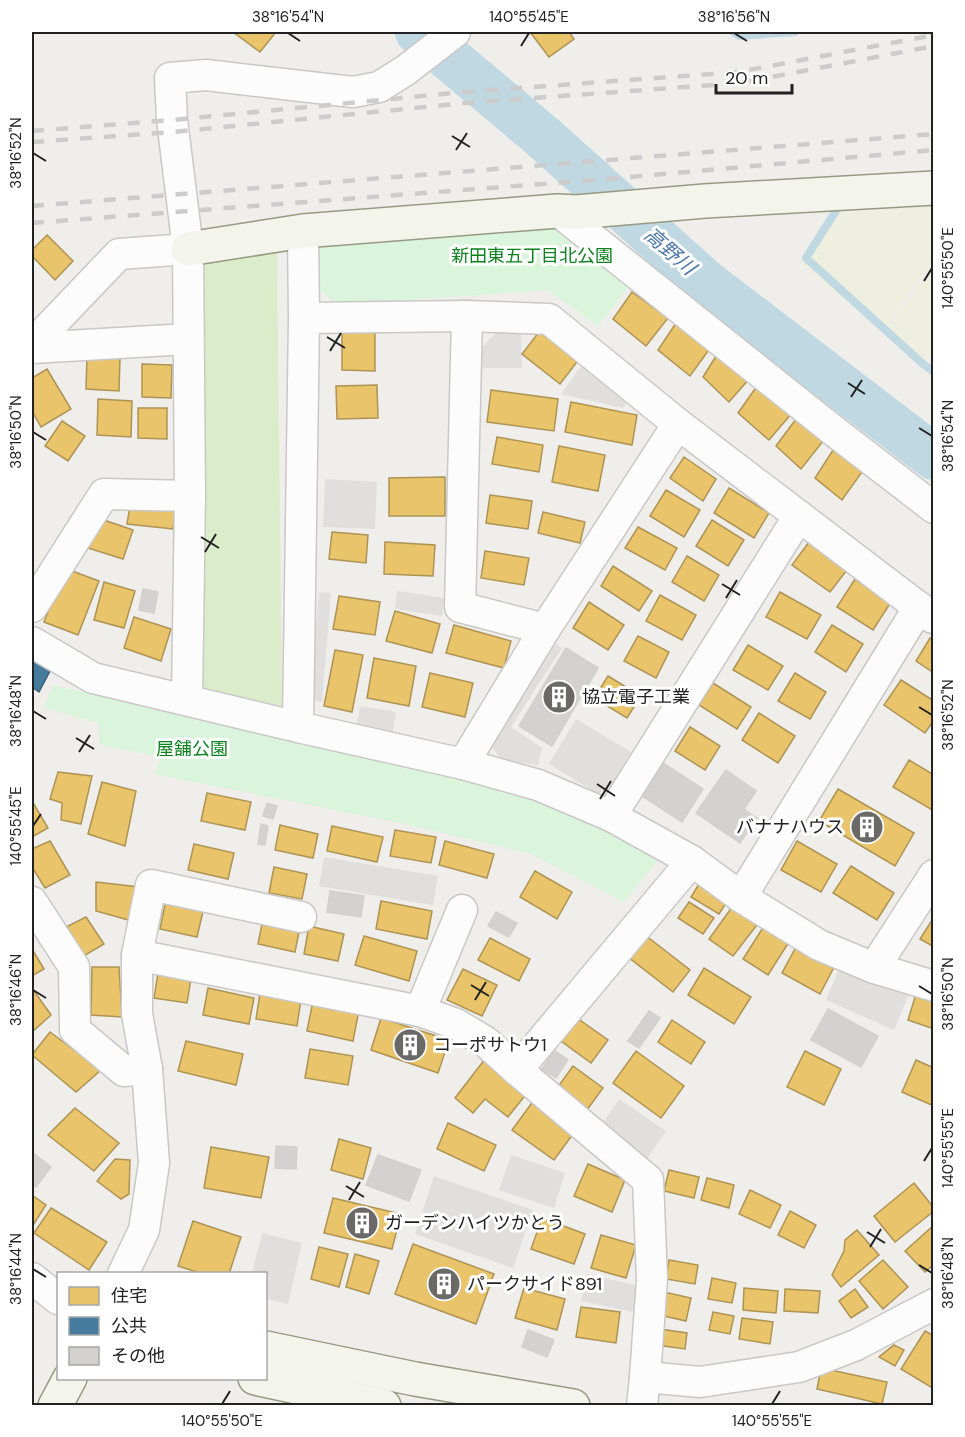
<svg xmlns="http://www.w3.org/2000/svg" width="965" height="1437" font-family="'DM Sans','Noto Sans JP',sans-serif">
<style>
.farmland{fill:#eeefdf}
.grass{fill:#dbeccb}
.park{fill:#dbf4dc}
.parking{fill:#e0dfde}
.homes{fill:#e9c46a;stroke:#ad9354;stroke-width:1.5}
.public{fill:#457b9d;stroke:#3a6078;stroke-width:1.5}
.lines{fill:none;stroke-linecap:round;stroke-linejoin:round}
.stream{stroke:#c0d8e2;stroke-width:8}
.river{stroke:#c0d8e2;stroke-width:46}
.building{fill:#d4d2d0;stroke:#d3d0cc;stroke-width:1.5}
.street-casing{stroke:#c9c8c7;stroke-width:33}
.secondary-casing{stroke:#979a82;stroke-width:36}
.street{stroke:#fdfcfc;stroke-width:30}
.secondary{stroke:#f3f5ed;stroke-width:33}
.rail{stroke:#ccc;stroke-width:4.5;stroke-dasharray:12 12;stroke-linecap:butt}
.ticks{fill:none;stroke:#222;stroke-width:2}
.labels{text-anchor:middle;stroke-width:6;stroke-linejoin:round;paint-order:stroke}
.park-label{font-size:18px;fill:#0e821e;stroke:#fff}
.poi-label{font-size:18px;fill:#222;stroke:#fff;text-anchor:start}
.water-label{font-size:20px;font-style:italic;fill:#4c75a9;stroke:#fff}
.neatline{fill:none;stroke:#222;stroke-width:2}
.ticks-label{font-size:15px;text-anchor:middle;fill:#222}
</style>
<rect width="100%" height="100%" fill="#f0eeeb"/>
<g class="farmland">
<path d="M933 192V261L882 331 804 266 848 197Z"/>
<path d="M933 266V352L925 363 885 332Z"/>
</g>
<path class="grass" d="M277 247 282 706 199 691 202 258Z"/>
<g class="park">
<path d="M555 219 633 281 598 326 548 290 338 305 318 289 314 247Z"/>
<path d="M52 685 457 776 593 821 661 857 624 902 531 854 400 823 155 774 161 757 100 745 98 723 44 708Z"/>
</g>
<g class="parking">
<path d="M496 333H521L522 368H480V349Z"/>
<path d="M585 361 633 395 623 408 561 394Z"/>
<path d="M325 479 377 482 375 529 323 527Z"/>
<path d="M397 591 444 598 442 616 395 609Z"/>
<path d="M319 592 331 593 322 702 309 701Z"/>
<path d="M550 640 562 648 511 727 542 748 538 765 502 761 488 741Z"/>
<path d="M360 706 396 712 392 736 356 730Z"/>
<path d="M576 719 631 752 613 783 598 794 549 764Z"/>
<path d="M324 857 438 876 433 905 319 886Z"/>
<path d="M841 964 909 994 894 1030 826 1000Z"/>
<path d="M619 1099 666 1131 647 1159 600 1127Z"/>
<path d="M511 1155 565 1173 554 1208 499 1190Z"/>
<path d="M434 1176 533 1210 513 1268 415 1234Z"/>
<path d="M262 1233 302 1243 288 1304 266 1299V1274L252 1273Z"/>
<path d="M587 1274 639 1286 633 1312 581 1301Z"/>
</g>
<g class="homes">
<path d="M233 32H276L260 52Z"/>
<path d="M530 32H569L574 39 549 57Z"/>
<path d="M47 235 73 261 55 280 32 256V250Z"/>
<path d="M632 292 668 318 646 346 613 319Z"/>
<path d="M676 323 711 347 690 376 658 350Z"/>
<path d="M542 328 580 358 560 384 522 354Z"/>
<path d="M342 330H375V371L342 370Z"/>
<path d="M718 353 749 379 729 402 703 377Z"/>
<path d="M87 356 120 358 119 391 86 389Z"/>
<path d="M142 364 172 365 171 398 142 397Z"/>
<path d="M47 369 71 409 41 427 32 411V378Z"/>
<path d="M377 385 378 418 337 419 336 386Z"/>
<path d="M757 386 792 413 769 440 738 413Z"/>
<path d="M491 390 558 399 554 431 487 422Z"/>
<path d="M98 399 132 401 131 437 97 435Z"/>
<path d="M571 402 637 415 632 445 565 432Z"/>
<path d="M138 408H167V439L138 438Z"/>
<path d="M796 419 823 441 801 469 776 446Z"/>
<path d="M62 421 85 436 68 461 45 446Z"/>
<path d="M497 437 543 445 539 472 492 464Z"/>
<path d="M559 446 605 455 598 491 552 482Z"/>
<path d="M833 450 862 472 842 500 815 478Z"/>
<path d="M684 457 716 479 703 501 670 478Z"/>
<path d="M445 477V516H389V478Z"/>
<path d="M729 488 769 513 754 538 714 513Z"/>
<path d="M666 490 700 510 684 537 650 516Z"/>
<path d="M490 495 532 501 528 529 486 523Z"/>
<path d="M131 499 176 505 173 529 127 524Z"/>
<path d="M543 512 585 522 580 543 538 533Z"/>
<path d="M98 518 133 530 123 559 88 548Z"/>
<path d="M712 520 744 540 728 566 696 546Z"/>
<path d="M638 527 677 548 665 570 625 548Z"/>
<path d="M332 532 368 535 366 563 329 559Z"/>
<path d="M385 542 435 545 433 576 384 574Z"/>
<path d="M809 542 847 570 830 592 792 565Z"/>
<path d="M485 551 529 558 524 585 481 578Z"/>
<path d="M687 556 719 575 704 601 672 582Z"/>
<path d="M613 566 652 591 639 611 601 586Z"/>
<path d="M64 568 99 581 78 635 44 622Z"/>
<path d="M855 579 891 602 873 630 837 607Z"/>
<path d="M104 582 135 591 124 628 94 620Z"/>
<path d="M780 592 821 615 807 639 766 617Z"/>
<path d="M660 595 696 615 682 640 646 621Z"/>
<path d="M339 596 380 602 375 635 333 629Z"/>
<path d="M589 602 624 625 608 650 573 628Z"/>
<path d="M395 611 440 624 432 653 386 641Z"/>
<path d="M134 617 171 629 161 661 124 648Z"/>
<path d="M454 625 511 641 504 668 446 653Z"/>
<path d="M832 625 863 644 846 672 815 652Z"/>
<path d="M638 636 669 652 656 678 624 661Z"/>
<path d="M930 638 934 640V673L916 661Z"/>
<path d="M748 645 783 666 768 690 733 670Z"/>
<path d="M335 650 363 655 352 712 324 706Z"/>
<path d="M374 658 416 666 409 706 367 698Z"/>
<path d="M430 673 473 683 465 717 422 707Z"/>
<path d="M795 673 826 692 810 719 778 701Z"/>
<path d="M608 676 641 696 627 718 594 698Z"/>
<path d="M901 680 934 701V720L925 733 884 705Z"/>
<path d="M713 683 751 707 737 729 699 705Z"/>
<path d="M759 713 795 736 778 763 742 740Z"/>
<path d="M690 727 720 746 705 770 675 751Z"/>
<path d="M909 760 934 775V811L893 787Z"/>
<path d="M58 772 92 776 81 824 61 820 62 803 50 799Z"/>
<path d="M102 782 136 791 125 846 88 834Z"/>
<path d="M838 789 914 833 895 866 819 821Z"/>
<path d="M207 793 251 802 245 830 201 821Z"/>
<path d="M32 801 48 828 32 837Z"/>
<path d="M280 825 318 834 313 858 275 850Z"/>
<path d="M332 826 383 837 377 862 327 851Z"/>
<path d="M395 830 436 837 431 863 390 856Z"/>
<path d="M50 841 70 875 45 888 32 867V849Z"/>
<path d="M445 841 494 854 487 878 439 865Z"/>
<path d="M797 841 837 864 821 892 781 870Z"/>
<path d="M194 844 234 853 228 879 188 870Z"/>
<path d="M851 866 894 893 877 920 833 893Z"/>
<path d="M274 867 307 874 302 899 269 893Z"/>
<path d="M535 871 572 892 557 919 520 897Z"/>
<path d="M702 879 730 897 719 914 691 897Z"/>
<path d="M96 882 139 887 132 921 96 911Z"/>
<path d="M166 899 204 907 197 937 160 929Z"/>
<path d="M381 901 432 911 427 939 376 929Z"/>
<path d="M689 902 714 918 703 934 678 918Z"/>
<path d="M735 903 760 921 733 956 709 939Z"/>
<path d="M86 917 104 944 82 957 64 928Z"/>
<path d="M934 917V947L920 939Z"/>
<path d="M263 919 300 927 295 952 258 944Z"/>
<path d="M309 926 344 934 338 961 304 954Z"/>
<path d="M764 926 789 942 768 975 743 959Z"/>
<path d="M645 935 690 970 673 992 628 957Z"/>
<path d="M364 936 417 951 409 981 355 965Z"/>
<path d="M490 938 530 959 519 981 478 960Z"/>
<path d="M796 947 834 967 820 994 782 973Z"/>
<path d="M32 949 44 969 32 976Z"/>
<path d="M92 967H119L122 1017 91 1015Z"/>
<path d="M704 968 751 997 734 1024 688 995Z"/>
<path d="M463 969 497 985 482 1016 447 1000Z"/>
<path d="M158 973 191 979 187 1003 154 998Z"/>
<path d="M32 988 51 1015 32 1032Z"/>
<path d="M208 988 254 998 249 1024 203 1015Z"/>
<path d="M260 993 301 999 297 1026 256 1019Z"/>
<path d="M916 994 934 1000V1029L908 1020Z"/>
<path d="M313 1001 359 1010 353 1041 307 1031Z"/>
<path d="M381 1018 449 1040 438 1073 371 1050Z"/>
<path d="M577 1018 608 1040 591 1063 561 1041Z"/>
<path d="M672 1020 705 1042 691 1064 658 1042Z"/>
<path d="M50 1032 101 1070 76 1092 32 1055Z"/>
<path d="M186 1041 243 1054 236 1085 178 1071Z"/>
<path d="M310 1049 353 1056 348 1085 305 1078Z"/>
<path d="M636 1051 684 1086 661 1118 613 1083Z"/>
<path d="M805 1051 841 1069 824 1105 787 1087Z"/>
<path d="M485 1059 527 1093 508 1117 485 1099 473 1113 455 1098Z"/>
<path d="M916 1060 934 1068V1106L902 1092Z"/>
<path d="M573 1066 603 1088 587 1110 557 1088Z"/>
<path d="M534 1100 576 1130 554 1160 512 1130Z"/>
<path d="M75 1108 119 1143 94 1171 48 1135Z"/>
<path d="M448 1123 496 1145 484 1171 437 1149Z"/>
<path d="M339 1139 371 1148 363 1179 331 1170Z"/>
<path d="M211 1147 269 1157 261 1198 204 1188Z"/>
<path d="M115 1159 130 1160 129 1194 121 1199 97 1181Z"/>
<path d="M588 1164 625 1180 612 1212 574 1196Z"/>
<path d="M669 1170 699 1177 694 1198 664 1191Z"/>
<path d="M707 1178 734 1185 729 1208 701 1200Z"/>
<path d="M914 1183 934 1208V1211L895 1242 874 1216Z"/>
<path d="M750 1190 781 1205 770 1228 739 1214Z"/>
<path d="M32 1195 46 1205 32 1227Z"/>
<path d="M333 1198 401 1214 392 1249 324 1233Z"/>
<path d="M51 1208 107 1242 89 1270 34 1233Z"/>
<path d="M790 1211 816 1225 804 1248 778 1235Z"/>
<path d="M542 1218 585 1234 574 1264 531 1249Z"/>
<path d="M193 1221 241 1237 229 1274H203L178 1266Z"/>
<path d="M934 1225V1264L925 1272 905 1251Z"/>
<path d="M857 1230 879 1255 841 1287 832 1275 844 1251 845 1240Z"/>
<path d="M601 1235 636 1245 626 1278 591 1268Z"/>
<path d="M413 1244 494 1274 476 1324 395 1294Z"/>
<path d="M319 1247 348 1254 339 1287 311 1279Z"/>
<path d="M355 1254 379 1261 369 1294 346 1287Z"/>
<path d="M669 1260 698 1265 695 1284 666 1279Z"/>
<path d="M883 1260 908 1287 883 1309 859 1281Z"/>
<path d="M712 1278 736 1283 732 1303 708 1299Z"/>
<path d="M524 1288 565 1299 557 1330 515 1318Z"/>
<path d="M744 1288 778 1291 776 1313 743 1310Z"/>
<path d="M785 1289 820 1291 818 1313 784 1311Z"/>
<path d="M855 1289 868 1307 851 1318 839 1301Z"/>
<path d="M664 1292 691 1298 686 1321 659 1315Z"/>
<path d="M581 1307 620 1312 616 1343 576 1337Z"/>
<path d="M713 1312 734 1316 730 1334 709 1330Z"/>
<path d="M742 1318 773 1322 770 1344 739 1339Z"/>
<path d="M660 1329 687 1333 685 1349 657 1345Z"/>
<path d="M925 1331 934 1336V1389L901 1369Z"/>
<path d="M894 1345 904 1350 895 1366 879 1357Z"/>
<path d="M821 1368 887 1382 882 1404 817 1389Z"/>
</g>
<path class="public" d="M32 659 50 671 39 692 32 687Z"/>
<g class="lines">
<g class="stream">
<path d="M733 32 739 36 795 32"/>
<path d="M839 206 806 258 923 364 934 372"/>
</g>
<path class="river" d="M418 32 543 137 705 282 934 457"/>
</g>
<g class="building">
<path d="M143 589 158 592 154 613 139 610Z"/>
<path d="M566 648 598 668 552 746 519 726Z"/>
<path d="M663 763 703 789 682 822 642 796Z"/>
<path d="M726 770 756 791 744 809 757 818 740 843 696 813Z"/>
<path d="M267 803 277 806 273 819 263 816Z"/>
<path d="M261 824 268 826 265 845 258 844Z"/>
<path d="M330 891 364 896 361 917 327 912Z"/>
<path d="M496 912 517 923 509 937 488 926Z"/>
<path d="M828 1009 878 1036 861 1067 811 1040Z"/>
<path d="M649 1011 660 1018 639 1048 628 1041Z"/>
<path d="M554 1050 568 1060 556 1078 542 1069Z"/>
<path d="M276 1146 297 1147 296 1169 275 1168Z"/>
<path d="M32 1152 51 1167 36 1187 32 1184Z"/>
<path d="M378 1155 421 1170 409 1201 366 1185Z"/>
<path d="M528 1330 554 1340 547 1357 522 1347Z"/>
</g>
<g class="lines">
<g class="street-casing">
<g id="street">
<path d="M558 211 834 431 934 508"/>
<path d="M303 231 304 318 298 727 463 764 545 629 678 424 549 319 467 316 304 318"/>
<path d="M467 316 460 607 545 629"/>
<path d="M32 345 119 254 188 249 172 120 170 78 206 75 353 92 379 87 406 70 455 32"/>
<path d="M32 348 188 339"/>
<path d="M678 424 933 618"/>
<path d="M32 607 104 494 190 496 188 249"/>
<path d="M32 642 93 678 298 727"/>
<path d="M187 699 190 496"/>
<path d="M463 764 538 785 611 816 692 861 741 897 819 945 874 968 934 986"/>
<path d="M611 816 799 516"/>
<path d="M741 897 919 607"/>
<path d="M32 902 74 967 75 1030 124 1071 147 1069"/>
<path d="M137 955 420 1011 456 1024 486 1042 517 1070 692 861"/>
<path d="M874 968 934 875"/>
<path d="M420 1011 462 910"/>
<path d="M517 1070 648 1180 652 1279 645 1377"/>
<path d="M123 1274 144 1230 154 1163 147 1069 137 1014V955L151 885 301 917"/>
<path d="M32 1278 58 1299"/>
<path d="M642 1406 645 1377 700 1382 799 1367 856 1345 934 1304"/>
</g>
</g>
<g class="secondary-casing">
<g id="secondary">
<path d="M188 249 303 231 558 211 576 212 705 201 934 188"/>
<path d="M266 1348 415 1379 573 1406"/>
<path d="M255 1378 384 1406"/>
<path d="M55 1406 70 1378"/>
</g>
</g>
<use href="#street" class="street"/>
<use href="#secondary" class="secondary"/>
<g class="rail">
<path d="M32 131 172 120 464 92 738 72 934 35"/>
<path d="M32 142 173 132 465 103 740 83 934 46"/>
<path d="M32 206 934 134"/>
<path d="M32 223 607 179 934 150"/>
</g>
</g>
<path class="ticks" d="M288 33 300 41M734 33 747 41M521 46 529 33M452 136 470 147M456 150 467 133M33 153 46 161M924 281 932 268M327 337 345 348M330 351 341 333M848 383 865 394M851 397 862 380M919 428 932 436M33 432 46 440M201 537 219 548M205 552 216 534M722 584 740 595M726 598 737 580M919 707 932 715M33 711 46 719M76 738 94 749M79 752 90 735M597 784 615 796M600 799 611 781M33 826 41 814M471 985 489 996M919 986 932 994M33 990 46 998M475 1000 486 982M924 1161 932 1148M346 1186 364 1197M349 1200 360 1182M867 1232 885 1243M870 1247 881 1229M919 1265 932 1273M33 1269 46 1277M222 1404 230 1391M772 1404 780 1391"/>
<defs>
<g id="building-disc" transform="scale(1.725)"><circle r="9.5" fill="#6a6968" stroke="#fff"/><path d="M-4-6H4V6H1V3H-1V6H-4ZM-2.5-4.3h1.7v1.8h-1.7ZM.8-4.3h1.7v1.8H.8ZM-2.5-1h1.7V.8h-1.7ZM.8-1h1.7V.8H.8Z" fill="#fff"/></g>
</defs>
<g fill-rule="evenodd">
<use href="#building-disc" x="559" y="697"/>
<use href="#building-disc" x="867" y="827"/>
<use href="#building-disc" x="410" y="1045"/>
<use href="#building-disc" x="362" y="1223"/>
<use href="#building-disc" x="444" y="1284"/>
</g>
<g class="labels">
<g class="park-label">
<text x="532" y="262">新田東五丁目北公園</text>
<text x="192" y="755">屋舗公園</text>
</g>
<g class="poi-label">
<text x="582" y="703">協立電子工業</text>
<text x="844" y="833" text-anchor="end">バナナハウス</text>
<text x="433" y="1051">コーポサトウ1</text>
<text x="385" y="1229">ガーデンハイツかとう</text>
<text x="467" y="1290">パークサイド891</text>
</g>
<g class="water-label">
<text transform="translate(670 251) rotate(41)" y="7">高野川</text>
</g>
</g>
<rect width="965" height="1437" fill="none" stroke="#ffffff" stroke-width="66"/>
<rect x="57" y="1272" width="210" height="108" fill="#ffffff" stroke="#a7a7a7" stroke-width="1.5"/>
<rect x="69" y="1287" width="30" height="18" fill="#e9c46a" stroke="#a7a7a7" stroke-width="1.5"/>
<text x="111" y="1302" font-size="18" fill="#222222">住宅</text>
<rect x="69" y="1317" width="30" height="18" fill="#457b9d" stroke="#a7a7a7" stroke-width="1.5"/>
<text x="111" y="1332" font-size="18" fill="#222222">公共</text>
<rect x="69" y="1347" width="30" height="18" fill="#d4d2d0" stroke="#a7a7a7" stroke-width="1.5"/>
<text x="111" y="1362" font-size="18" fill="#222222">その他</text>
<path d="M716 84v9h76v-9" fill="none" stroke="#222222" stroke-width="3"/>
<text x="725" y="84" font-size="18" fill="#222222" stroke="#ffffff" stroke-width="4.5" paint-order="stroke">20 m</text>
<rect x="33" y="33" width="899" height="1371" class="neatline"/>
<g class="ticks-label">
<text x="288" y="22">38°16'54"N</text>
<text x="529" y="22">140°55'45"E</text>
<text x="734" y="22">38°16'56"N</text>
<text transform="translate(16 153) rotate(-90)" y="5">38°16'52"N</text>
<text transform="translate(948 268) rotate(-90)" y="5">140°55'50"E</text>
<text transform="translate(16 432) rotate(-90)" y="5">38°16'50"N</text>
<text transform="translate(948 436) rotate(-90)" y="5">38°16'54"N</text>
<text transform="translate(16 711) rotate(-90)" y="5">38°16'48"N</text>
<text transform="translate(948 715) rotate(-90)" y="5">38°16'52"N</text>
<text transform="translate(16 826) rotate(-90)" y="5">140°55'45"E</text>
<text transform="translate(16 990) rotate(-90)" y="5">38°16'46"N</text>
<text transform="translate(948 994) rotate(-90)" y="5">38°16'50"N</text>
<text transform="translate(948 1148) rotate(-90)" y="5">140°55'55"E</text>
<text transform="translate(16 1269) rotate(-90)" y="5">38°16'44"N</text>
<text transform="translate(948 1273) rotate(-90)" y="5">38°16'48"N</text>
<text x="222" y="1426">140°55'50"E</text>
<text x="772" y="1426">140°55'55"E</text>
</g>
</svg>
